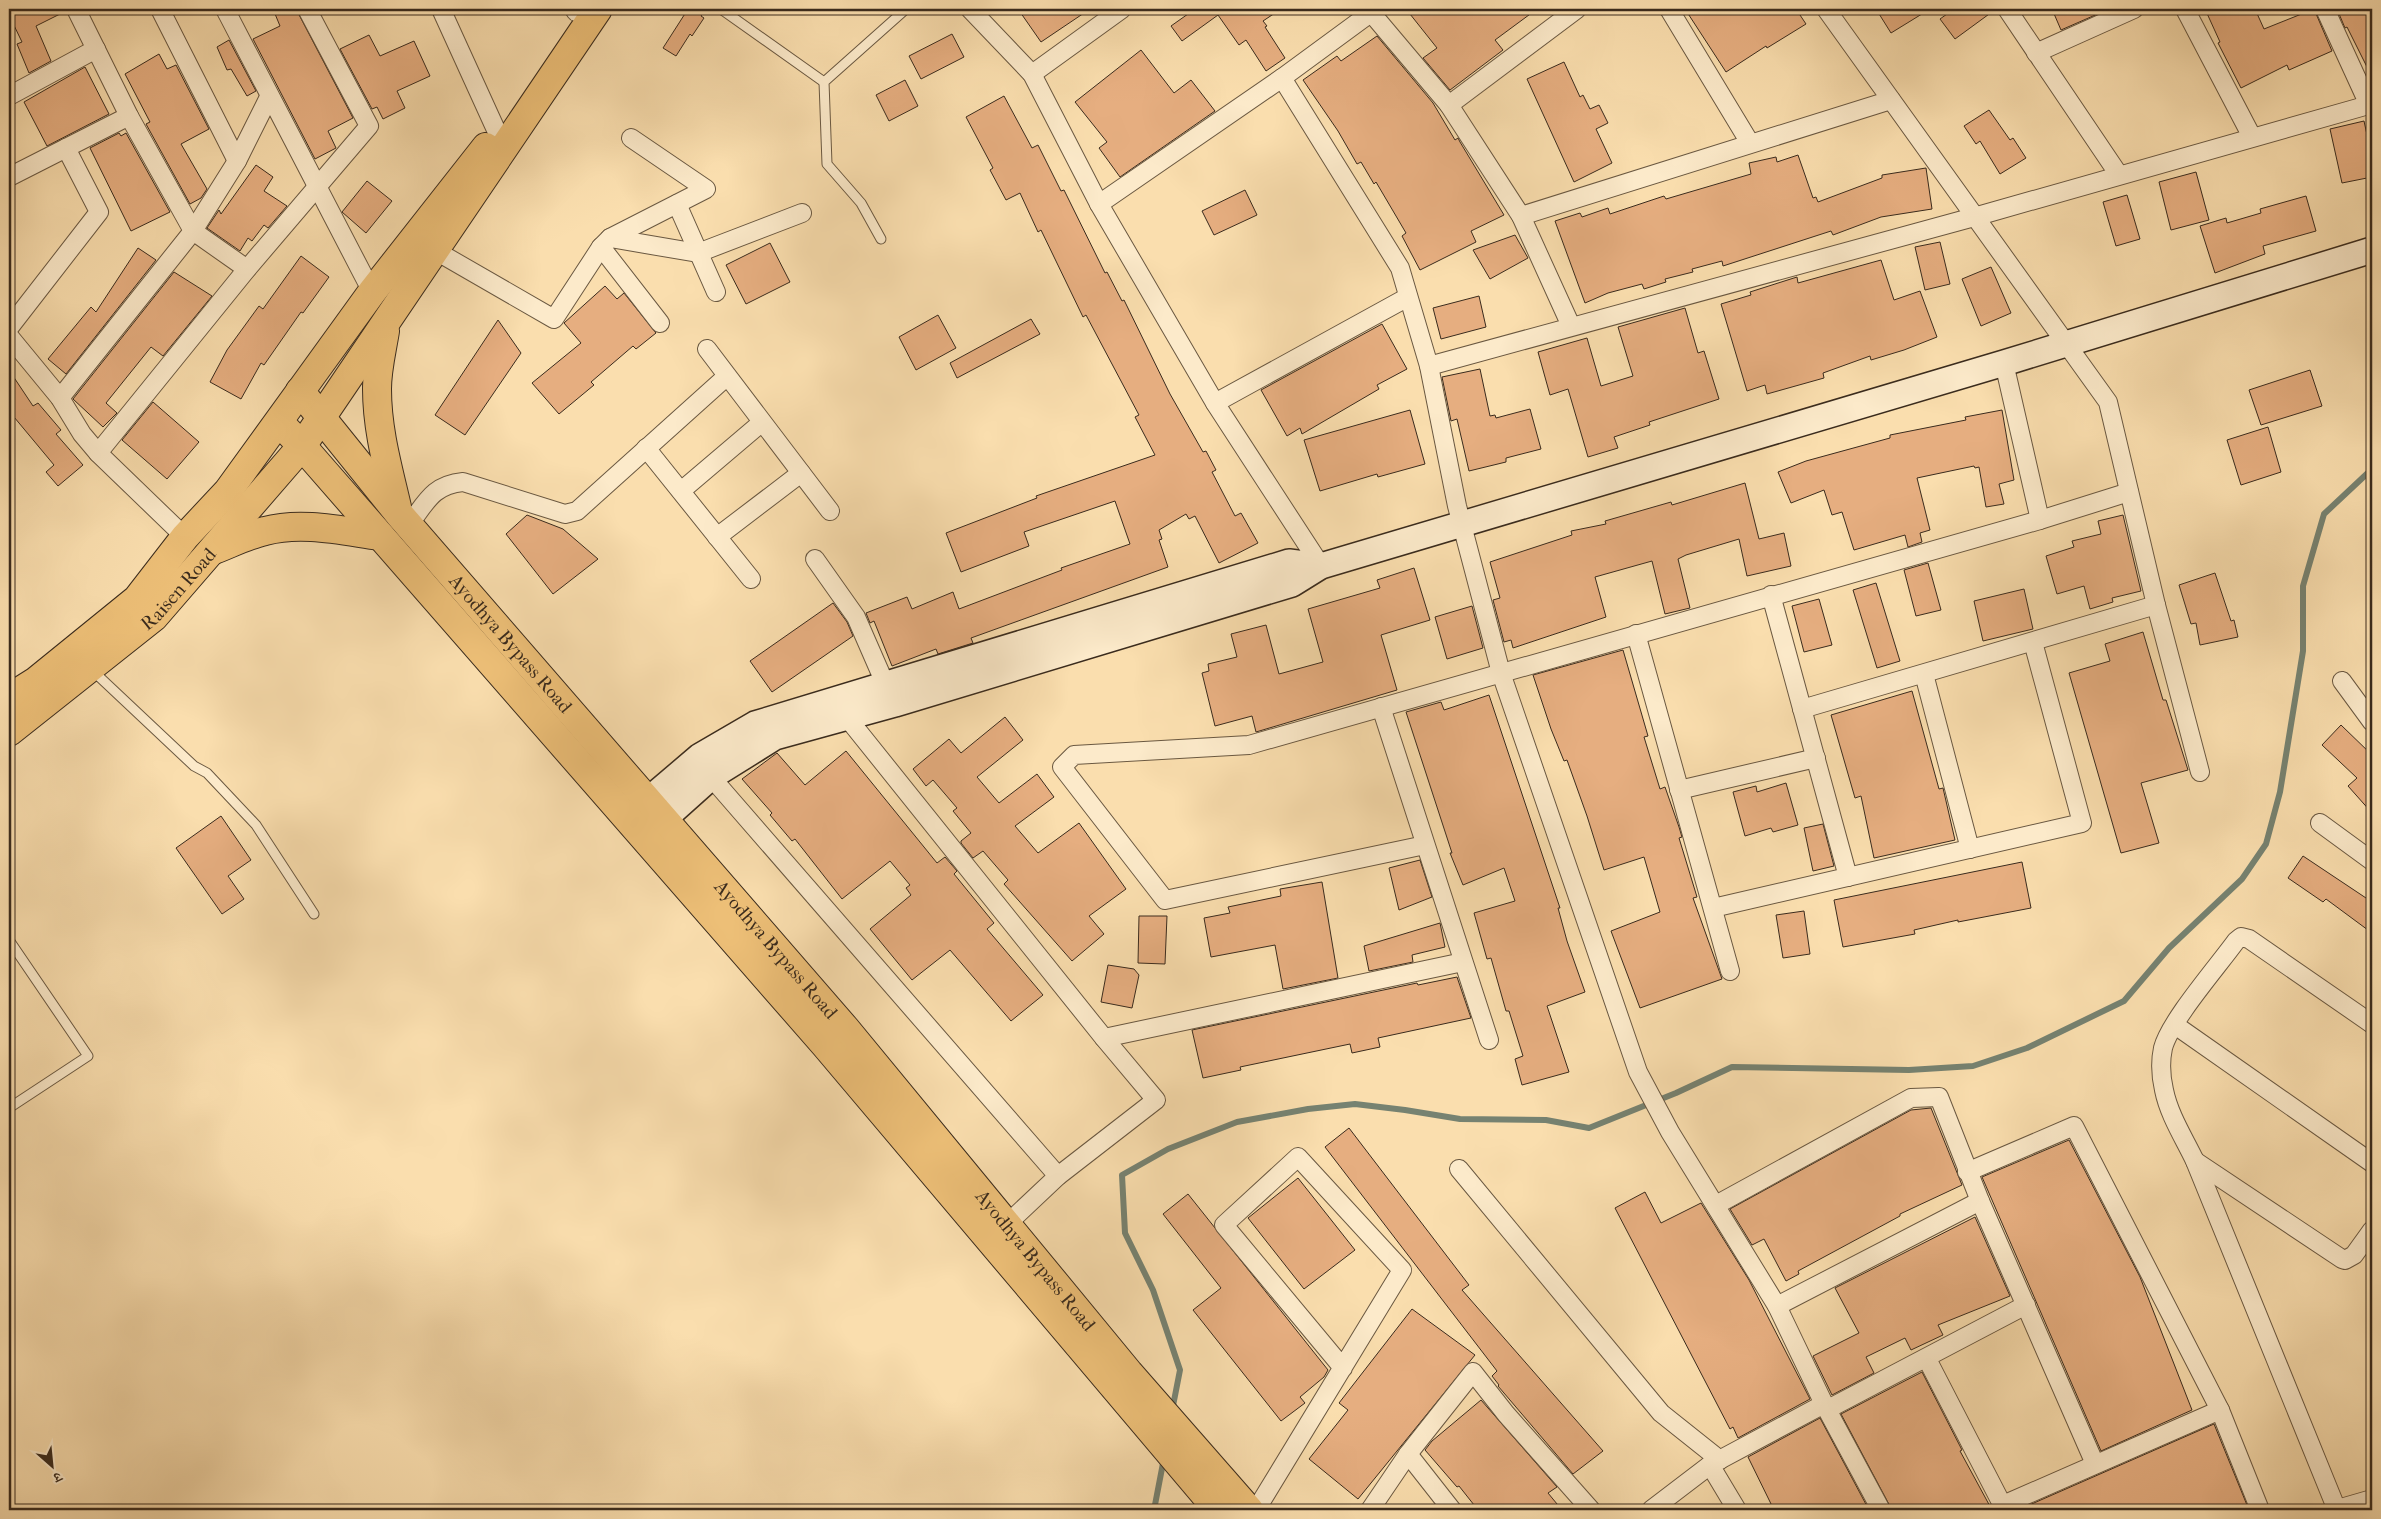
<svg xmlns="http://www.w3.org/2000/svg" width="2381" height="1519" font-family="'IM FELL French Canon','Noto Serif Devanagari',serif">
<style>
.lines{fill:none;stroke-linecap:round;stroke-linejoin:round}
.stream{stroke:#768271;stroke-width:6}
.building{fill:#e6ae80;stroke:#3a2b1d}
.lane-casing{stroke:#6a5841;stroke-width:11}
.street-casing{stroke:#6a5841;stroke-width:20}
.secondary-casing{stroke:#3a2b1d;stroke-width:28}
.primary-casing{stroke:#3a2b1d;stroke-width:30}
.lane{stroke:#fceaca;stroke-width:9}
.street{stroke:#fceaca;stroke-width:18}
.secondary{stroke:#fceaca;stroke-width:25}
.primary{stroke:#edbf77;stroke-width:28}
.labels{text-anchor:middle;stroke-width:4.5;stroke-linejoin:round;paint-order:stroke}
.street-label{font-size:19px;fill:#3a2b1d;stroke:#fceaca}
</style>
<rect width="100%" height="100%" fill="#fadeae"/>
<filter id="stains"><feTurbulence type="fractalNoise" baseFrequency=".004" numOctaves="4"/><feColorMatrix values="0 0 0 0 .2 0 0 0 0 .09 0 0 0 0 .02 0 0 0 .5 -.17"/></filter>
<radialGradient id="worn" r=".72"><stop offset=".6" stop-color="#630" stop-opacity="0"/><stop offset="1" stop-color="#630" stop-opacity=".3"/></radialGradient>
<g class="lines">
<g class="stream">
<path d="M1172 1411 1180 1370 1153 1290 1125 1233 1122 1175 1168 1149 1237 1122 1308 1109 1355 1104 1405 1110 1460 1119 1546 1120 1589 1128 1676 1093 1732 1067 1909 1070 1973 1066 2027 1048 2124 1001 2169 948 2242 879 2266 844 2280 792 2303 651V586L2324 514 2372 469"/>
<path d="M1154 1510 1164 1458"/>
</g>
</g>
<g class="building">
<path d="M9 9H65L66 11 36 26 51 61 29 73 17 44 22 42 9 15Z"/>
<path d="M273 9H296L353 118 328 131 336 148 315 159 253 39 280 26Z"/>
<path d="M688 9H706L701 16 704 18 692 36 690 34 676 56 663 48Z"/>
<path d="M1018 9H1090L1041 42Z"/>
<path d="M1195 9H1281L1263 21 1267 26 1265 27 1285 58 1266 71 1246 40 1239 45 1218 15 1182 41 1171 26Z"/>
<path d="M1406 9H1537L1495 40 1503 50 1450 90 1423 58 1437 48Z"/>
<path d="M1685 9H1796L1806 24 1767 48 1766 46 1726 72Z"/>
<path d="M1876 9H1930L1891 33Z"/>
<path d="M1954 9H1996L1955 39 1940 19Z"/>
<path d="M2052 9H2109L2061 30Z"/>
<path d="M2205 9H2255L2264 29 2314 9 2332 51 2289 70 2287 65 2241 88 2218 43 2220 42Z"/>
<path d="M2337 9H2372V77L2347 27 2345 28Z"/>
<path d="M952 34 964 57 921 79 909 56Z"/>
<path d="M369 35 380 56 414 41 430 76 397 91 405 108 383 119 377 107 372 109 340 49Z"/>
<path d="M1377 36 1433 103 1455 140 1458 138 1460 142 1504 215 1471 231 1476 242 1420 270 1402 236 1406 233 1376 182 1374 184 1361 162 1357 164 1338 131 1303 80 1337 56 1341 61Z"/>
<path d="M229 40 256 91 247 96 231 69 227 70 217 47Z"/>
<path d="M1141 50 1174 93 1191 80 1215 111 1120 177 1099 148 1107 142 1075 102Z"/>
<path d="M159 54 167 69 176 65 209 129 181 144 207 189 201 198 190 204 146 124 150 122 125 74Z"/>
<path d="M1564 62 1580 97 1583 95 1590 109 1599 105 1608 123 1596 129 1612 163 1574 182 1527 79Z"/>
<path d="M85 67 109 114 47 146 24 102Z"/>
<path d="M905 80 918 106 889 121 876 95Z"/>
<path d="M1004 96 1032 148 1038 145 1061 191 1064 190 1105 273 1107 272 1122 301 1124 300 1170 394 1203 452 1206 451 1216 470 1212 472 1235 516 1241 513 1258 543 1219 563 1195 516 1189 519 1186 514 1159 530 1162 539 1159 540 1168 567 971 638 973 643 938 654 936 649 892 666 874 621 870 623 866 613 907 597 912 609 953 592 959 609 1062 570 1061 568 1130 544 1115 501 1024 532 1029 546 961 572 946 533 1037 498 1036 496 1155 455 1135 417 1139 415 1086 315 1083 317 1041 230 1038 232 1020 193 1006 200 990 170 993 168 966 117Z"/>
<path d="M1989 110 2010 140 2013 138 2026 158 2000 174 1980 141 1976 144 1964 126Z"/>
<path d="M2364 121 2372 158V177L2342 183 2330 129Z"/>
<path d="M119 133 121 136 126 133 170 212 131 231 90 148Z"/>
<path d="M1798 155 1813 198 1816 197 1818 202 1882 178V175L1926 168 1932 209 1881 217 1833 235 1831 231 1723 266 1722 261 1692 269 1693 272 1665 279 1666 282 1644 289 1642 284 1608 293 1585 303 1555 221 1580 213 1582 217 1608 208 1610 214 1664 196 1666 199 1751 174 1749 163 1776 157 1777 162Z"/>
<path d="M256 165 273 177 264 191 287 206 268 228 264 225 252 241 248 238 240 251 207 228 219 210 221 214Z"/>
<path d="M2196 172 2209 220 2171 230 2159 182Z"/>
<path d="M367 181 392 201 366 233 342 212Z"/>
<path d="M1245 190 1257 215 1214 235 1202 211Z"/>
<path d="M2127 195 2140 239 2116 246 2103 202Z"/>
<path d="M2306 196 2316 231 2263 246 2265 254 2215 273 2200 226 2226 218 2227 223 2261 213 2260 209Z"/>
<path d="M1515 235 1528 258 1490 279 1473 250Z"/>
<path d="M1940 242 1950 284 1925 290 1915 247Z"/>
<path d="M770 243 790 282 746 304 726 265Z"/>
<path d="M138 248 156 260 66 374 48 359 91 307 96 312Z"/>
<path d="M301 256 329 277 303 313 301 312 264 365 261 363 241 399 210 382 227 350 259 306 263 309Z"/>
<path d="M1881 260 1894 300 1920 291 1937 337 1904 350 1871 360 1870 356 1823 373 1824 378 1767 394 1765 385 1747 391 1721 304 1751 295 1750 292 1797 277 1798 283Z"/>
<path d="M1991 267 2011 313 1981 326 1962 279Z"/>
<path d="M174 272 212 296 163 356 151 347 106 403 117 413 103 427 73 399Z"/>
<path d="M605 286 617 299 624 293 656 333 636 349 633 346 591 382 594 385 559 414 532 383 581 343 564 323Z"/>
<path d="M1479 296 1486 327 1441 339 1433 308Z"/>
<path d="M1685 308 1698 353 1704 351 1719 399 1649 422 1650 425 1614 437 1618 448 1588 457 1568 389 1550 395 1538 352 1587 338 1601 386 1633 376 1618 327Z"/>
<path d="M938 315 956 348 916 370 899 337Z"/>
<path d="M1031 319 1040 334 957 378 950 363Z"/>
<path d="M498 320 521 353 465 435 435 415Z"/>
<path d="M1382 324 1407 369 1377 385 1379 389 1302 434 1300 428 1287 436 1261 390Z"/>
<path d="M1480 369 1490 416 1495 415 1496 418 1530 409 1541 449 1506 458V462L1469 471 1457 419 1451 421 1442 377Z"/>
<path d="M9 370 33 406 38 403 61 430 56 434 83 465 58 486 46 472 54 465 9 411Z"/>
<path d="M2310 370 2322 406 2261 425 2249 390Z"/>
<path d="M153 402 199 442 167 479 122 440Z"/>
<path d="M1410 410 1425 464 1378 477 1377 474 1320 491 1304 440Z"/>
<path d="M2002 410 2014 480 1999 484 2004 504 1986 507 1979 467 1975 468 1974 466 1917 478 1930 530 1920 533 1922 542 1908 547 1905 535 1854 550 1842 512 1832 515 1824 490 1791 503 1778 472 1806 461 1890 438V435L1966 420 1965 417Z"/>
<path d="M2268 427 2281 472 2241 485 2227 440Z"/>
<path d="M1745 483 1759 539 1784 533 1791 566 1747 576 1739 539 1686 555 1678 559 1690 608 1665 614 1652 561 1595 577 1606 617 1513 648 1511 640 1504 642 1493 600 1500 598 1490 562 1572 535 1571 531 1606 524 1605 521 1671 502 1672 505Z"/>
<path d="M527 515 563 529 598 559 553 594 506 534Z"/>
<path d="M2123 515 2141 591 2112 598 2113 602 2090 609 2084 586 2057 594 2046 556 2074 547 2072 541 2101 534 2098 521Z"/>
<path d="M1928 563 1941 610 1916 616 1904 570Z"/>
<path d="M1414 568 1430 620 1381 635 1397 690 1256 732 1252 716 1215 726 1202 673 1209 671 1208 664 1237 657 1231 634 1266 625 1279 674 1323 662 1308 609 1380 588 1377 580Z"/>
<path d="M2215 573 2231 621 2234 620 2238 637 2200 645 2196 623 2191 624 2179 585Z"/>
<path d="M1876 583 1900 661 1877 668 1853 590Z"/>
<path d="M2024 589 2033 629 1983 641 1974 601Z"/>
<path d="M1819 599 1832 645 1804 652 1792 606Z"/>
<path d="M833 603 847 622 853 636 772 692 750 661Z"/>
<path d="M1472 606 1483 648 1447 659 1435 617Z"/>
<path d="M2143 632 2163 700H2166L2188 770 2141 783 2159 843 2121 853 2069 673 2110 661 2105 644Z"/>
<path d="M1623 650 1648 736 1644 737 1660 789 1665 787 1679 827 1682 837 1679 838 1697 897 1693 898 1722 979 1640 1008 1611 931 1660 912 1644 857 1604 870 1587 816 1567 760 1564 761 1551 729 1533 675Z"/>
<path d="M1912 691 1939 789 1943 788 1955 840 1874 858 1861 796 1855 798 1831 715Z"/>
<path d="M1489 695 1560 908H1558L1567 941 1585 992 1547 1006 1569 1072 1522 1085 1515 1059 1523 1056 1509 1011H1506L1491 958 1487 959 1474 913 1515 901 1504 868 1463 885 1450 853H1452L1406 712 1441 702 1444 710Z"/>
<path d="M1005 717 1023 740 977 777 999 803 1037 774 1054 797 1015 826 1038 853 1079 823 1126 889 1089 916 1104 934 1072 961 1004 884 1008 880 983 851 973 858 961 843V841L971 833 953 811 957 808 933 780 926 786 913 769 949 739 961 753Z"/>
<path d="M2341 725 2372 755V813L2348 786 2357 778 2322 745Z"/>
<path d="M846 751 937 863 945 857 957 871 954 874 994 923 987 929 1043 995 1011 1021 950 950 912 980 870 929 911 895 906 888 910 885 890 861 842 899 795 839 792 841 770 815 772 813 742 779 777 753 805 785Z"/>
<path d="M1786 783 1798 825 1773 832 1771 828 1745 836 1733 792 1756 786 1757 792Z"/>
<path d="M221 816 251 860 228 876 244 899 222 914 176 848Z"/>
<path d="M1823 824 1834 866 1813 871 1804 828Z"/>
<path d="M2303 856 2372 902V933L2326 899 2323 902 2288 878Z"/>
<path d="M1420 860 1432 897 1399 910 1389 868Z"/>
<path d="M2022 862 2031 908 1958 922V920L1914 930 1915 934 1843 947 1834 900Z"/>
<path d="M1322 882 1338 978 1283 989 1275 945 1211 957 1204 918 1230 913 1228 907 1281 896 1280 889Z"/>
<path d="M1804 911 1810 954 1783 958 1776 915Z"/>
<path d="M1139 916H1167L1165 964 1138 963Z"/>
<path d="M1440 923 1445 947 1412 955 1413 962 1369 971 1364 946Z"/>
<path d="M1108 965 1134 969 1139 975 1132 1008 1101 1002Z"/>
<path d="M1457 977 1471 1018 1378 1038 1380 1047 1352 1053 1350 1044 1240 1067 1241 1070 1203 1078 1192 1030 1417 983 1418 985Z"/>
<path d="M1931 1108 1962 1185 1900 1214V1216L1798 1271 1799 1274 1786 1281 1764 1239 1752 1245 1730 1209 1911 1110Z"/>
<path d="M1349 1128 1469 1285 1462 1290 1603 1451 1573 1474 1498 1386 1499 1385 1492 1376 1497 1371 1325 1147Z"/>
<path d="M2069 1140 2140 1277 2192 1410 2101 1451 1982 1177Z"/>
<path d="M1298 1178 1355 1250 1304 1289 1248 1218Z"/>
<path d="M1645 1192 1661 1223 1701 1203 1749 1280 1810 1399 1738 1438 1733 1427 1730 1429 1615 1208Z"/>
<path d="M1188 1194 1328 1370 1324 1377 1300 1397 1305 1403 1281 1421 1193 1310 1221 1288 1163 1214Z"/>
<path d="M1975 1217 2010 1296 1938 1325 1943 1335 1911 1350 1905 1338 1866 1357 1874 1373 1832 1395 1813 1356 1859 1333 1835 1288Z"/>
<path d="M1412 1309 1475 1355 1358 1499 1309 1459 1348 1410 1339 1403Z"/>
<path d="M1922 1372 1962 1450 1960 1451 1992 1510H1892L1841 1414Z"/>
<path d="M1481 1400 1557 1487 1548 1493 1562 1510H1478L1459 1486 1457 1487 1425 1450 1432 1441Z"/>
<path d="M1820 1418 1869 1510H1774L1748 1457Z"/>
<path d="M2214 1424 2249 1510H2018Z"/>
</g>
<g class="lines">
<g class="lane-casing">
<g id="lane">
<path d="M721 9 824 82"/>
<path d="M881 239 861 203 827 164 824 82 906 9"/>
<path d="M92 670 194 766 207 773 256 825 314 914"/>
<path d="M9 940 88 1056 9 1108"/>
</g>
</g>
<g class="street-casing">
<g id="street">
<path d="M76 9 129 116 193 231 247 269"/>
<path d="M160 9 237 161"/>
<path d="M225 9 372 292"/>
<path d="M441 9 497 132"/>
<path d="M574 9 576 12"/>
<path d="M970 9 1032 74 1099 204 1215 403 1321 566"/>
<path d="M1368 9 1449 105 1521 216 1571 326"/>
<path d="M1669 9 1750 143"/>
<path d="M1826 9 2108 402 2156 605 2200 772"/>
<path d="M2007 9 2119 175"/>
<path d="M2185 9 2252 137"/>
<path d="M2325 9 2369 105"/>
<path d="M2036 53 2134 9"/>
<path d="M1032 74 1122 9"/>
<path d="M1282 78 1400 268 1429 366 1457 506 1501 673 1638 1072 1670 1132 1777 1306 1824 1404 1881 1510"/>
<path d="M9 96 96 49"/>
<path d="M1449 105 1577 9"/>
<path d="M9 177 129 116"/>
<path d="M677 204 716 292"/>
<path d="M1099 204 1282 78 1376 9"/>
<path d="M1521 216 1891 100"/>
<path d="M610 238 698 253 802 213"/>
<path d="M601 247 660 323"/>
<path d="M436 251 554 319 601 247 610 238 706 189 631 138"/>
<path d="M9 328 99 212 66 148"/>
<path d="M9 336 60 398 82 434 98 453 185 537"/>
<path d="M707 349 830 511"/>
<path d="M2004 363 2040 520"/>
<path d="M1429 366 1974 217 2372 104"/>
<path d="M60 398 193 231 237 161 269 97"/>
<path d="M1215 403 1408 297"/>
<path d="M646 448 751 579"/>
<path d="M98 453 247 269 369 126 307 9"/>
<path d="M681 491 761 423"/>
<path d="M408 526C426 503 432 485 463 482L565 514 577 511 726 377"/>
<path d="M717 537 801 473"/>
<path d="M815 559 856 617 890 695"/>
<path d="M1771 595 1848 877"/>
<path d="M1636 634 1730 971"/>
<path d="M1924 674 1970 849"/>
<path d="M2342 681 2372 722"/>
<path d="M1381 707 1489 1040"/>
<path d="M1802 709 2156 605"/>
<path d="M841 710 1104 1038 1156 1100 1058 1176 1006 1225"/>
<path d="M706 768 711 777 1058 1176"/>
<path d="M1679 790 1816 758"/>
<path d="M2320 823 2372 861"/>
<path d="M1425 845 1165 900 1062 767 1074 755 1249 745 2040 520 2129 492"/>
<path d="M1713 908 2082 823 2033 642"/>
<path d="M2175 1025 2372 1163"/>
<path d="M1104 1038 1463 962"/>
<path d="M2195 1161 2342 1259 2345 1260 2354 1255 2372 1230"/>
<path d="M1459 1169 1661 1413 1720 1460"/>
<path d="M1967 1172 2074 1126 2220 1410 2260 1510"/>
<path d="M1716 1205 1911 1098 1939 1097 1980 1201 2095 1464"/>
<path d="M1777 1306 1980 1201"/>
<path d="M1927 1359 2005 1510"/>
<path d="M1828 1409 2026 1305"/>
<path d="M1408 1454 1452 1510"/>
<path d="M1710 1465 1737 1510"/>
<path d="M2003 1505 2220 1410"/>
<path d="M1256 1510 1402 1270 1298 1157 1224 1225 1343 1368"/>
<path d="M1370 1510 1408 1454 1473 1372 1506 1414 1591 1510"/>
<path d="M1651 1510 1710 1465 1824 1404"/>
<path d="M2334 1510 2372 1499"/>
<path d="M2337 1510 2195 1161C2184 1138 2169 1115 2164 1090 2161 1077 2160 1062 2163 1048 2170 1021 2218 966 2236 941L2241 937 2249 939 2372 1024"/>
</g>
</g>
<g class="secondary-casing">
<g id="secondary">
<path d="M634 815 646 802 700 756 755 724 1289 562 1321 566"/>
<path d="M651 834 663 820 711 777 775 737 895 704 1292 584 1321 566 2004 363 2372 250"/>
</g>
</g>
<g class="primary-casing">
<g id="primary">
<path d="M385 331C382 350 377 369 377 389 377 430 388 468 397 507"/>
<path id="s1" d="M300 391 399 514 845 1028 1129 1373 1249 1510"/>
<path d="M279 422 302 446 825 1045 1218 1510"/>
<path d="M214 550C230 544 247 535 265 531 302 521 343 531 380 536"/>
<path d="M9 698 36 681 137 599 185 537 228 491 372 292 486 147"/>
<path id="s2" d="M9 732 154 617 302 446 598 9"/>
</g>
</g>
<use href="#lane" class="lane"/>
<use href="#street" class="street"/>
<use href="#secondary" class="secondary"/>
<use href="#primary" class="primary"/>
</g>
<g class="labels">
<g class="street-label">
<text dy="7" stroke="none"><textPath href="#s2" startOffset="222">Raisen Road</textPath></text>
<text dy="7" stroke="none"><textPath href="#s1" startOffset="329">Ayodhya Bypass Road</textPath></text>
<text dy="7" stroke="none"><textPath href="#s1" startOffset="734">Ayodhya Bypass Road</textPath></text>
<text dy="7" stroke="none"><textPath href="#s1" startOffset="1139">Ayodhya Bypass Road</textPath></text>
</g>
</g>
<rect width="2381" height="1519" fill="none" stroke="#fadeae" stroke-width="30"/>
<rect x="10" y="10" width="2361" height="1499" fill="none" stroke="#3a2b1d" stroke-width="2.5"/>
<rect x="15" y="15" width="2351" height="1489" fill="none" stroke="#3a2b1d"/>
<g transform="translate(52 1466) rotate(153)" stroke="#fceaca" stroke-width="4" paint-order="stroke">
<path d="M0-4L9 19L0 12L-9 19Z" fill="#3a2b1d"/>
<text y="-8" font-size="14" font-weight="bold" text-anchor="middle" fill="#3a2b1d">उ</text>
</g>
<rect width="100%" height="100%" filter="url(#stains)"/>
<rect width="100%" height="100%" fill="url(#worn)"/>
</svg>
